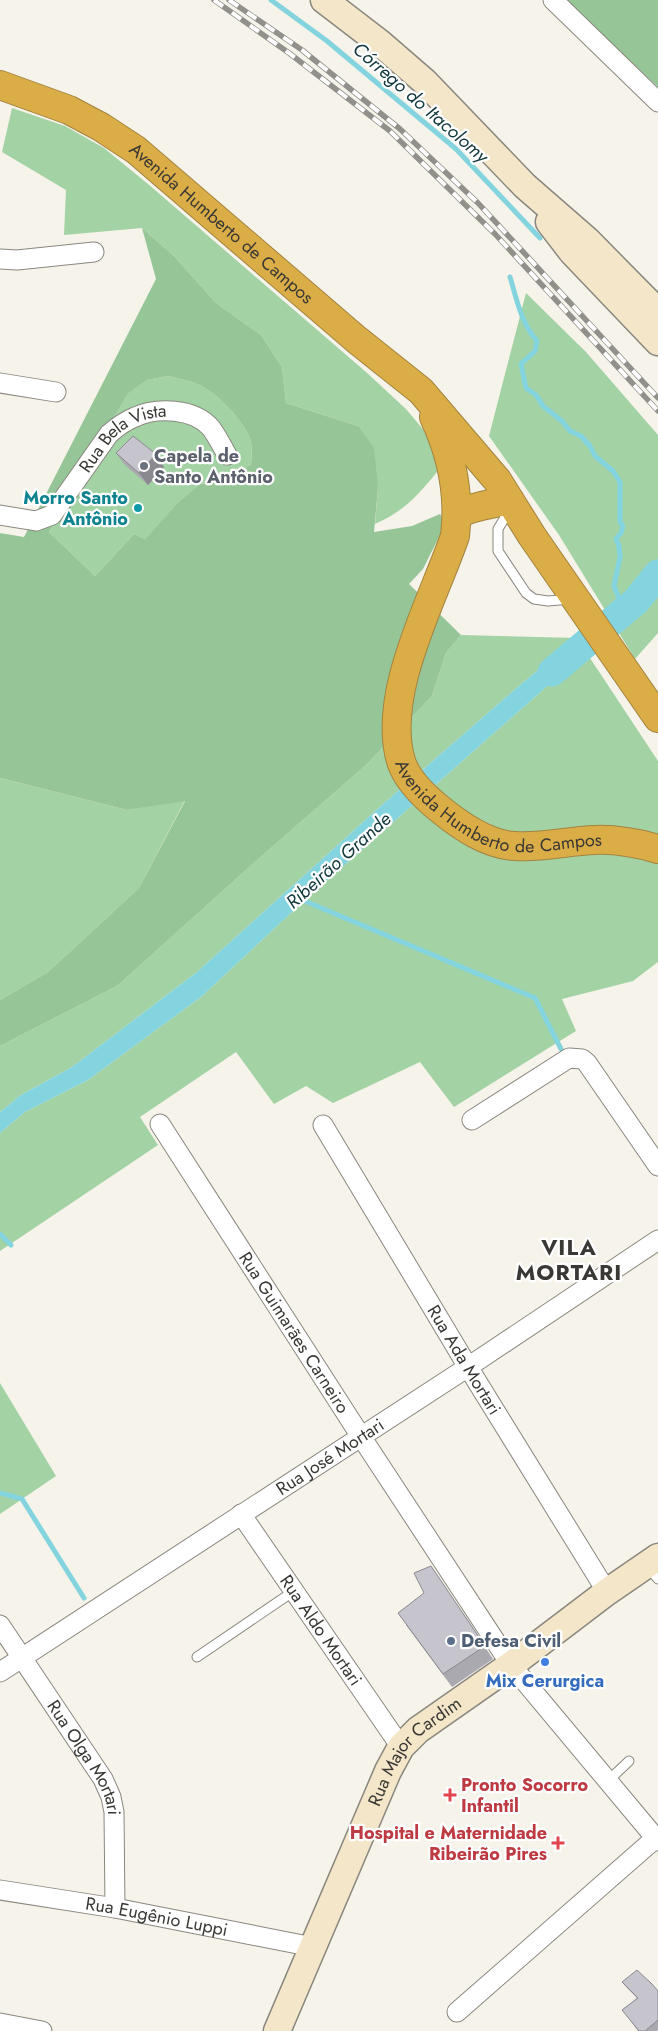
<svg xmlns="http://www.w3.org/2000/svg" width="658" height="2031" font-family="Jost,sans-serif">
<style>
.green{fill:#a3d2a4}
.forest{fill:#96c598;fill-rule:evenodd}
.water{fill:#84d4df}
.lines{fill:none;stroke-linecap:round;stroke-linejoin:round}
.stream{stroke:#84d4df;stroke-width:5}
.river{stroke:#84d4df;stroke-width:29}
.lane-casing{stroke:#8a877f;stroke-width:11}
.street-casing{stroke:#8a877f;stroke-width:21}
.secondary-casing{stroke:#8a877f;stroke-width:29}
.highway-casing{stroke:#a28440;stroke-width:30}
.lane{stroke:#fff;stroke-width:9}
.street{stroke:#fff;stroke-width:19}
.secondary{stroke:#f4e6c8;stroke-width:26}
.highway{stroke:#dbad47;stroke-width:28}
.rail-casing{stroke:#92908a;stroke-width:5.5}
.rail{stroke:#fff;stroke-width:4;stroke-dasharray:11;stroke-linecap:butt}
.wall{fill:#aaa9b0}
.shaded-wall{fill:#8b8990}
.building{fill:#c6c4cd;stroke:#8b8990}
.worship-dot{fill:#6b7280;stroke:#fff;stroke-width:2}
.culture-dot{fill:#0f9aa8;stroke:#fff;stroke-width:2}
.service-dot{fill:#5c6f8a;stroke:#fff;stroke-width:2}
.shop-dot{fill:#3f7fe0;stroke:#fff;stroke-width:2}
.health-dot{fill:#e0444e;stroke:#fff;stroke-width:2}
.labels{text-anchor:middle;stroke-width:4.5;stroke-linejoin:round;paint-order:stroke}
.street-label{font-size:18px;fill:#393834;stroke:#fff}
.worship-label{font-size:18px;font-weight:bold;fill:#5b616d;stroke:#fff;text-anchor:start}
.culture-label{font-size:18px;font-weight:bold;fill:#0d838f;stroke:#fff;text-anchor:end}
.service-label{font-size:18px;font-weight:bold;fill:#4e5e75;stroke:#fff;text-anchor:start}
.shop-label{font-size:18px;font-weight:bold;fill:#366cbe;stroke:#fff}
.health-label{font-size:18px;font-weight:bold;fill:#be3a42;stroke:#fff;text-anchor:start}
.water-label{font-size:19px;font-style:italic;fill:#10373c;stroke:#fff}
.district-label{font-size:22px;font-weight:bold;letter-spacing:1px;fill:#393834;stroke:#fff}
</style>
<rect width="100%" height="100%" fill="#f6f3ea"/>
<g class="green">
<path d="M12 108 65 126 104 148 148 184 366 372 406 409 448 459C424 487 410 509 375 524L378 488 358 426 286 403 282 367 261 335 216 303 173 255 142 228 64 235 66 190 2 152Z"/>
<path d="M526 293 586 352 658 435V633L635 659 559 535 489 436Z"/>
<path d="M168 376C177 378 186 380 195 383 215 391 238 415 248 434 253 443 252 454 251 464L233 478 213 483 200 484 178 502 145 541 134 534 95 576 49 532 112 440 114 417 128 394 147 380Z"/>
<path d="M461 635 577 638 520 685 382 805 197 972 72 1067 21 1095 0 1112V1046L117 986 256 861 365 766 432 696 446 653Z"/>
<path d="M586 652 658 761V962L633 981 562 999 576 1031 454 1107 420 1062 333 1103 306 1086 274 1104 236 1052 140 1117 158 1145 0 1251V1133L25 1112 88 1080 201 997 306 899Z"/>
<path d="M0 778 127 810 185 800 139 888 48 972 0 1000Z"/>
<path d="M0 1383 56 1476 0 1514Z"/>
</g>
<g class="forest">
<path d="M566 0H658V87Z"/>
<path d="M142 228 173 255 216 303 261 335 282 367 286 403 358 426 374 448 378 488 374 532 412 526 440 514 446 523 423 569 409 584 461 635 446 653 432 696 365 766 256 861 117 986 0 1046V1000L48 972 139 888 185 801 127 810 0 778V533L24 537 156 279ZM168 376C177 378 186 380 195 383 215 391 238 415 248 434 253 443 252 454 251 464L233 478 213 483 200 484 178 502 145 540 134 534 95 576 49 532 112 440 114 417 128 394 147 380Z"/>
</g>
<path class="water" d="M577 638 586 652 306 899 201 997 88 1080 25 1112 0 1133V1112L21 1095 72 1067 197 972 382 805 520 685Z"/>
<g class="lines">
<g class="stream">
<path d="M271 0 327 41 456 149 540 238"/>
<path d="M510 277C517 300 521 323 537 341L535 351 521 364 526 388 536 395 543 406 562 421 570 431 581 436 590 446 595 456 613 471 620 482V522L623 526 621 533 616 539 619 546 620 557 614 586 621 603 619 615"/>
<path d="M300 899 535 998 561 1049"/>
<path d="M0 1234 11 1245"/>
<path d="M0 1493 22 1499 84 1598"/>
</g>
<path class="river" d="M552 672 636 601 658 574"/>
<g class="lane-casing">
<g id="lane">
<path d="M510 509 498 529V551L526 593 534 599 548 601 571 599"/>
<path d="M648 1567 658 1579"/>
<path d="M197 1657 294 1591"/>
<path d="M608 1781 629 1761"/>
</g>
</g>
<g class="street-casing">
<g id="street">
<path d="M553 0 658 102"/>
<path d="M0 259 17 260 94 252"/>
<path d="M0 383 56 392"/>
<path id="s1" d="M0 515 36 521 52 515 109 434C117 427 125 421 135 417 157 407 194 408 211 428 217 436 222 446 227 455"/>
<path d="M472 1120 569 1058 582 1059 587 1063 658 1166"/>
<path id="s2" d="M160 1124 360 1435 511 1665 658 1841"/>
<path id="s3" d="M323 1125 468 1367 607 1592"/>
<path id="s4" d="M241 1514 401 1747"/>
<path id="s5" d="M0 1625 103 1779 111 1797 114 1812 115 1908"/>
<path id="s6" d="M0 1672 468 1367 658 1240"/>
<path id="s7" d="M0 1890 115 1908 313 1947"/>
<path d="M457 2012 658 1836"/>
<path d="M0 2023 42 2031"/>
</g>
</g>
<g class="secondary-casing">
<g id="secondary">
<path d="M324 0 380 43 425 82 525 186 587 240 658 312"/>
<path d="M549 222 572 252 658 342"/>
<path id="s8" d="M277 2031 388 1771 401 1747 418 1730 511 1665 607 1592 658 1557"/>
</g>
</g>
<g class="highway-casing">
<g id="highway">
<path id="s9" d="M0 85 69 110 101 127 136 150 357 340 421 391 497 480 532 536 658 718"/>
<path id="s10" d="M434 417C452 455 460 494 455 536 433 600 381 694 401 761 407 781 426 798 441 810 462 827 488 845 515 846 541 848 568 841 595 840 616 839 637 843 658 849"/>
<path d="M458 514C476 505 490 505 509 500"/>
</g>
</g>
<use href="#lane" class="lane"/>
<use href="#street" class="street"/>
<use href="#secondary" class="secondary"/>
<use href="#highway" class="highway"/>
<g class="rail-casing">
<g id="rail">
<path d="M214 0 289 53 390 131 495 234 658 411"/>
<path d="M229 0 302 50 400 129 478 203 658 398"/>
</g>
</g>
<use href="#rail" class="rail"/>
</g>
<g class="wall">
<path d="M116 453 156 454 164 467 148 485 125 465Z"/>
<path d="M431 1566 493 1659 452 1687 406 1625 424 1593Z"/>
<path d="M622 1982 658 1991V2030L657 2031H638L627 2016 622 2010 637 1998 627 1988Z"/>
</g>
<path class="shaded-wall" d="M156 454 164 467 148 485 139 473Z"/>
<g class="building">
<path d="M133 436 156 454 139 473 116 453Z"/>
<path d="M431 1566 485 1646 443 1674 398 1613 424 1593 414 1573Z"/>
<path d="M637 1970 652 1984 658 1991V2020L645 2031H639L622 2010 638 1998 622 1982Z"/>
</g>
<circle class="worship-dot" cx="144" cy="466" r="5"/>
<circle class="culture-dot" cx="138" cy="508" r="5"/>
<circle class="service-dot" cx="451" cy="1641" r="5"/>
<circle class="shop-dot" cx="545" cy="1662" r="5"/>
<g class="health-dot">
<path d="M447.5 1787.5h5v5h5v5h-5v5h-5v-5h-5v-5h5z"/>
<path d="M555.5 1835.5h5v5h5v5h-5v5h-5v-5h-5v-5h5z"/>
</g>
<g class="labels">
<g class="street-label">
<text dy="6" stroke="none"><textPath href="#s9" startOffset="264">Avenida Humberto de Campos</textPath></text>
<text dy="6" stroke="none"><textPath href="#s1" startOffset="162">Rua Bela Vista</textPath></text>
<text dy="6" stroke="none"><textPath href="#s10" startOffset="475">Avenida Humberto de Campos</textPath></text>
<text dy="6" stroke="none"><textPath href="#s2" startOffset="248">Rua Guimarães Carneiro</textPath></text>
<text dy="6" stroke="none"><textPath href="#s3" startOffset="274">Rua Ada Mortari</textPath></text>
<text dy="6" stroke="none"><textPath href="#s6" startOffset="394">Rua José Mortari</textPath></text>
<text dy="6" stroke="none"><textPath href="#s4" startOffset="141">Rua Aldo Mortari</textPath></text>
<text dy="6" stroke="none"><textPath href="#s8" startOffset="315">Rua Major Cardim</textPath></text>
<text dy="6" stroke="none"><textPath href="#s5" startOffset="158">Rua Olga Mortari</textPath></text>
<text dy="6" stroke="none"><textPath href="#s7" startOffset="159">Rua Eugênio Luppi</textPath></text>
</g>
<g class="worship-label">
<text x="154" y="462">Capela de<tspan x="154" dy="21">Santo Antônio</tspan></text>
</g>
<g class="culture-label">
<text x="128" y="504">Morro Santo<tspan x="128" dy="21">Antônio</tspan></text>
</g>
<g class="service-label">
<text x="461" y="1647">Defesa Civil</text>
</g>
<g class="shop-label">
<text x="545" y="1687">Mix Cerurgica</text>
</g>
<g class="health-label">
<text x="461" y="1791">Pronto Socorro<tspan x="461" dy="21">Infantil</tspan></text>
<text x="547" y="1839" text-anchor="end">Hospital e Maternidade<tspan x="547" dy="21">Ribeirão Pires</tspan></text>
</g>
<g class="water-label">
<text transform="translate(421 102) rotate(41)" y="7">Córrego do Itacolomy</text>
<text transform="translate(338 860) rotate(-42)" y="7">Ribeirão Grande</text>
</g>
<g class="district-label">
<text x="569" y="1255">VILA<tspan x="569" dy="25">MORTARI</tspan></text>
</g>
</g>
</svg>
